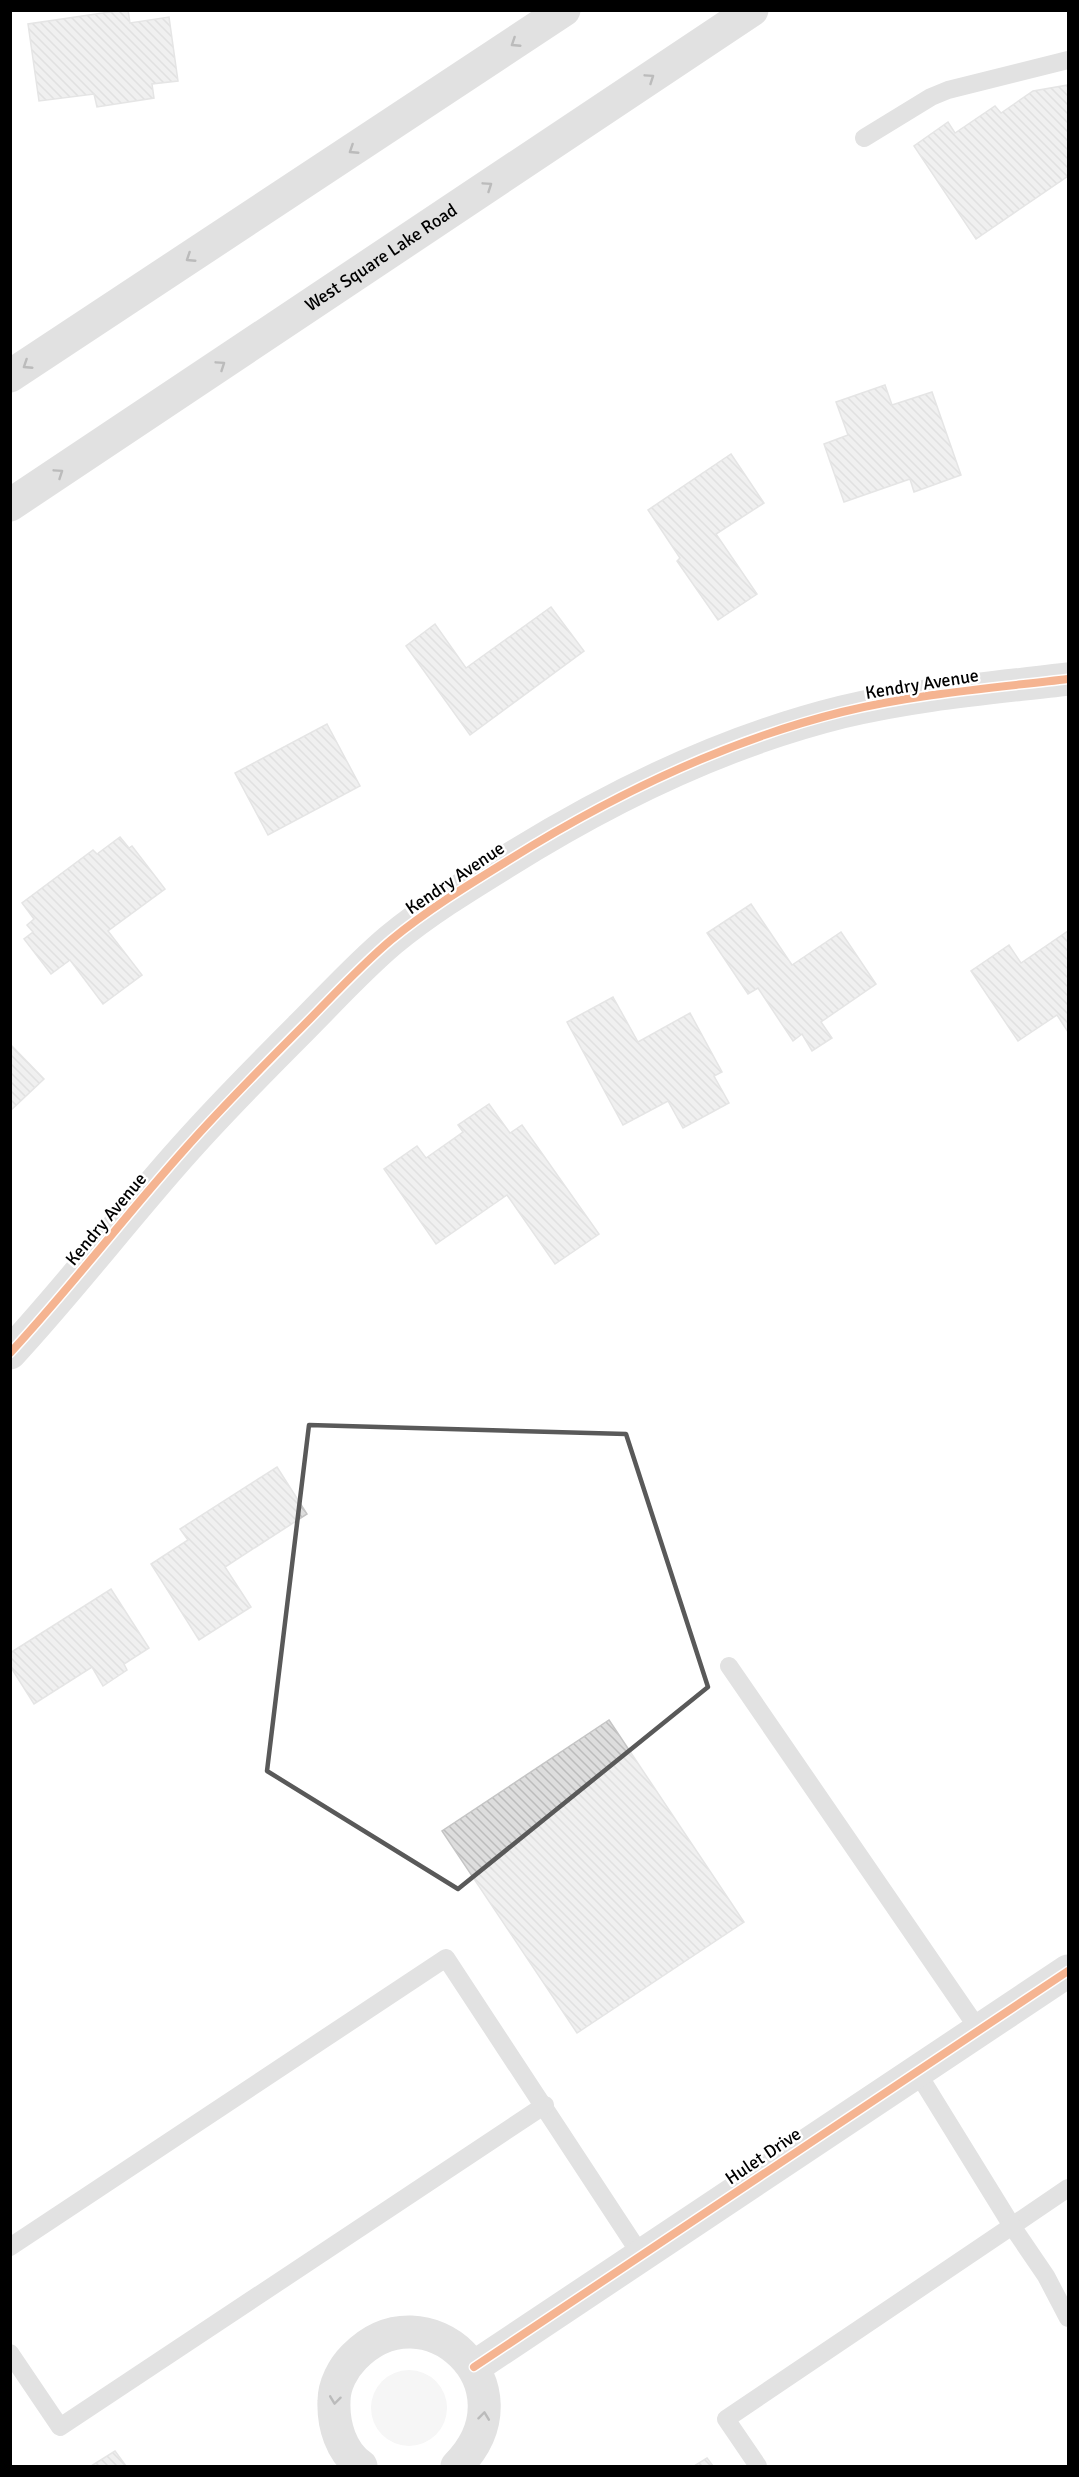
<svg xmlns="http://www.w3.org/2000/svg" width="1079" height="2477" font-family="Signika,sans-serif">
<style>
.grass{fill:#eaeaea}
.building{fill:url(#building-back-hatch);stroke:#c5c5c5;stroke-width:1.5}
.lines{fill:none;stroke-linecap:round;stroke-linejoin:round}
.lane{stroke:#bebebe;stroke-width:18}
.street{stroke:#bebebe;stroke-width:33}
.highway{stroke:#bdbdbd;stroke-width:33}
.cycleway-casing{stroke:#fff;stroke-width:11}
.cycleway{stroke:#e8590c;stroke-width:8}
.oneway{stroke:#686868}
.marked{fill:none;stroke:#595959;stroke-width:4.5;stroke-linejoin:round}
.labels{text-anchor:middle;stroke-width:5;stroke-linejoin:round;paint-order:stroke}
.street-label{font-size:18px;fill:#000;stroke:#fff}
</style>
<defs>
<pattern id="building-back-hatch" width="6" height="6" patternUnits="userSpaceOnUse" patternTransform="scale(1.5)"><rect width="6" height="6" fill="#ddd"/><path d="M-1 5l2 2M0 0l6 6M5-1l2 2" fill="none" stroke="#bcbcbc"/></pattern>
</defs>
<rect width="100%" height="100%" fill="#fff"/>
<circle class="grass" cx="409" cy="2408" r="38"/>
<g class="building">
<path d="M123 10H128L130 23 169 17 178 81 152 84 154 98 97 107 94 94 39 101 28 24Z"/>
<path d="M1068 85V176L976 239 914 146 948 122 955 133 995 106 1001 113 1033 91Z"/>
<path d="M885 385 892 405 932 392 961 475 914 492 910 479 844 502 824 444 848 435 836 402Z"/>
<path d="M731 454 764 503 716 534 757 594 718 620 677 561 680 558 648 510Z"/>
<path d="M551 607 584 651 470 735 406 646 435 624 466 668Z"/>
<path d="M327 724 360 786 268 835 235 773Z"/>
<path d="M120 837 129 848 132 846 165 889 108 931 142 975 103 1004 70 960 51 974 24 939 33 932 27 925 34 919 22 903 93 850 97 854Z"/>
<path d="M751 904 792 965 841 932 876 984 821 1022 832 1038 812 1051 802 1034 793 1041 758 988 748 994 707 933Z"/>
<path d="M1068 931V1032L1057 1015 1018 1041 971 971 1009 945 1021 963Z"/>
<path d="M613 997 638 1042 690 1013 722 1072 714 1076 729 1103 683 1128 668 1101 623 1125 567 1022Z"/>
<path d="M10 1044 44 1079 10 1111Z"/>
<path d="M489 1104 510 1133 522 1125 599 1234 555 1264 507 1195 436 1244 384 1169 417 1146 426 1158 463 1132 458 1125Z"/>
<path d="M277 1467 307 1514 225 1567 251 1607 199 1640 151 1564 188 1540 180 1529Z"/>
<path d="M111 1589 149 1648 124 1664 127 1670 103 1686 92 1667 34 1704 10 1666V1653Z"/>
<path d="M609 1720 744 1922 577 2033 442 1831Z"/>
<path d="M115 2451 126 2466H91Z"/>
<path d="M707 2458 713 2466H694Z"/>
</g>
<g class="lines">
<g class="lane">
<path d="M864 138 931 97 948 90 1068 60"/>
<path d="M729 1666 979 2030"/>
<path d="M917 2072 1012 2226 1068 2188"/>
<path d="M10 2247 446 1958 641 2255"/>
<path d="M10 2353 60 2427 545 2105"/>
<path d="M758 2466 726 2419 1012 2226 1046 2276 1068 2318"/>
</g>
<g class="street">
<path d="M10 1353C71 1287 125 1216 184 1150 222 1107 262 1067 302 1027 331 998 359 967 391 940 426 911 465 887 504 863 609 797 721 742 842 712 916 694 993 688 1068 679"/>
<path d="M474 2367 1068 1971"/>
<path d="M361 2466C341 2452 333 2425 334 2401 334 2385 343 2368 354 2357 425 2284 536 2386 457 2466"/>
</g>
<g class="highway">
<path d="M10 376 564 10"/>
<path id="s1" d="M10 505 752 10"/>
</g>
<g class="cycleway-casing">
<g id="cycleway">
<path d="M10 1353C71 1287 125 1216 184 1150 222 1107 262 1067 302 1027 331 998 359 967 391 940 426 911 465 887 504 863 609 797 721 742 842 712 916 694 993 688 1068 679"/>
<path d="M474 2367 1068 1971"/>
</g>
</g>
<use href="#cycleway" class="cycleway"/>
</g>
<defs><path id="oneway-chevron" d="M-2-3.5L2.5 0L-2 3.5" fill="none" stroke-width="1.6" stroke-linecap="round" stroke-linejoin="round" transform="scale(1.5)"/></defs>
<g class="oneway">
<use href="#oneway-chevron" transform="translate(515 43) rotate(147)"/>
<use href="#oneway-chevron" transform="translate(650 78) rotate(-34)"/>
<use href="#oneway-chevron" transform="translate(353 150) rotate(147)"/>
<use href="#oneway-chevron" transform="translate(488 186) rotate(-34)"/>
<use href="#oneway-chevron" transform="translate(190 258) rotate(147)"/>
<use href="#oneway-chevron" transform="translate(27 365) rotate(147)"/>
<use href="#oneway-chevron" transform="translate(221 365) rotate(-34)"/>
<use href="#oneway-chevron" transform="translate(59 473) rotate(-34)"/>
<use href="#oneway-chevron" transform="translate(335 2400) rotate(97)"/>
<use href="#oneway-chevron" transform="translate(484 2416) rotate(-83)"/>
</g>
<path d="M0 0H1079V2477H0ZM309 1425 626 1434 708 1687 458 1889 267 1771Z" fill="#fff" fill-opacity=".55" fill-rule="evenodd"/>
<path class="marked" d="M309 1425 626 1434 708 1687 458 1889 267 1771Z"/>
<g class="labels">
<g class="street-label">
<text dy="6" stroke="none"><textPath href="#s1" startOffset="446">West Square Lake Road</textPath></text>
<text transform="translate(922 684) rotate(-9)" y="6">Kendry Avenue</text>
<text transform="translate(455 878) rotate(-34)" y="6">Kendry Avenue</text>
<text transform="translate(106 1219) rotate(-50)" y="6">Kendry Avenue</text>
<text transform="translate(763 2156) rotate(-34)" y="6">Hulet Drive</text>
</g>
</g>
<rect width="1079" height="2477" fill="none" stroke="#000000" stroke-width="24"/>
</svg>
